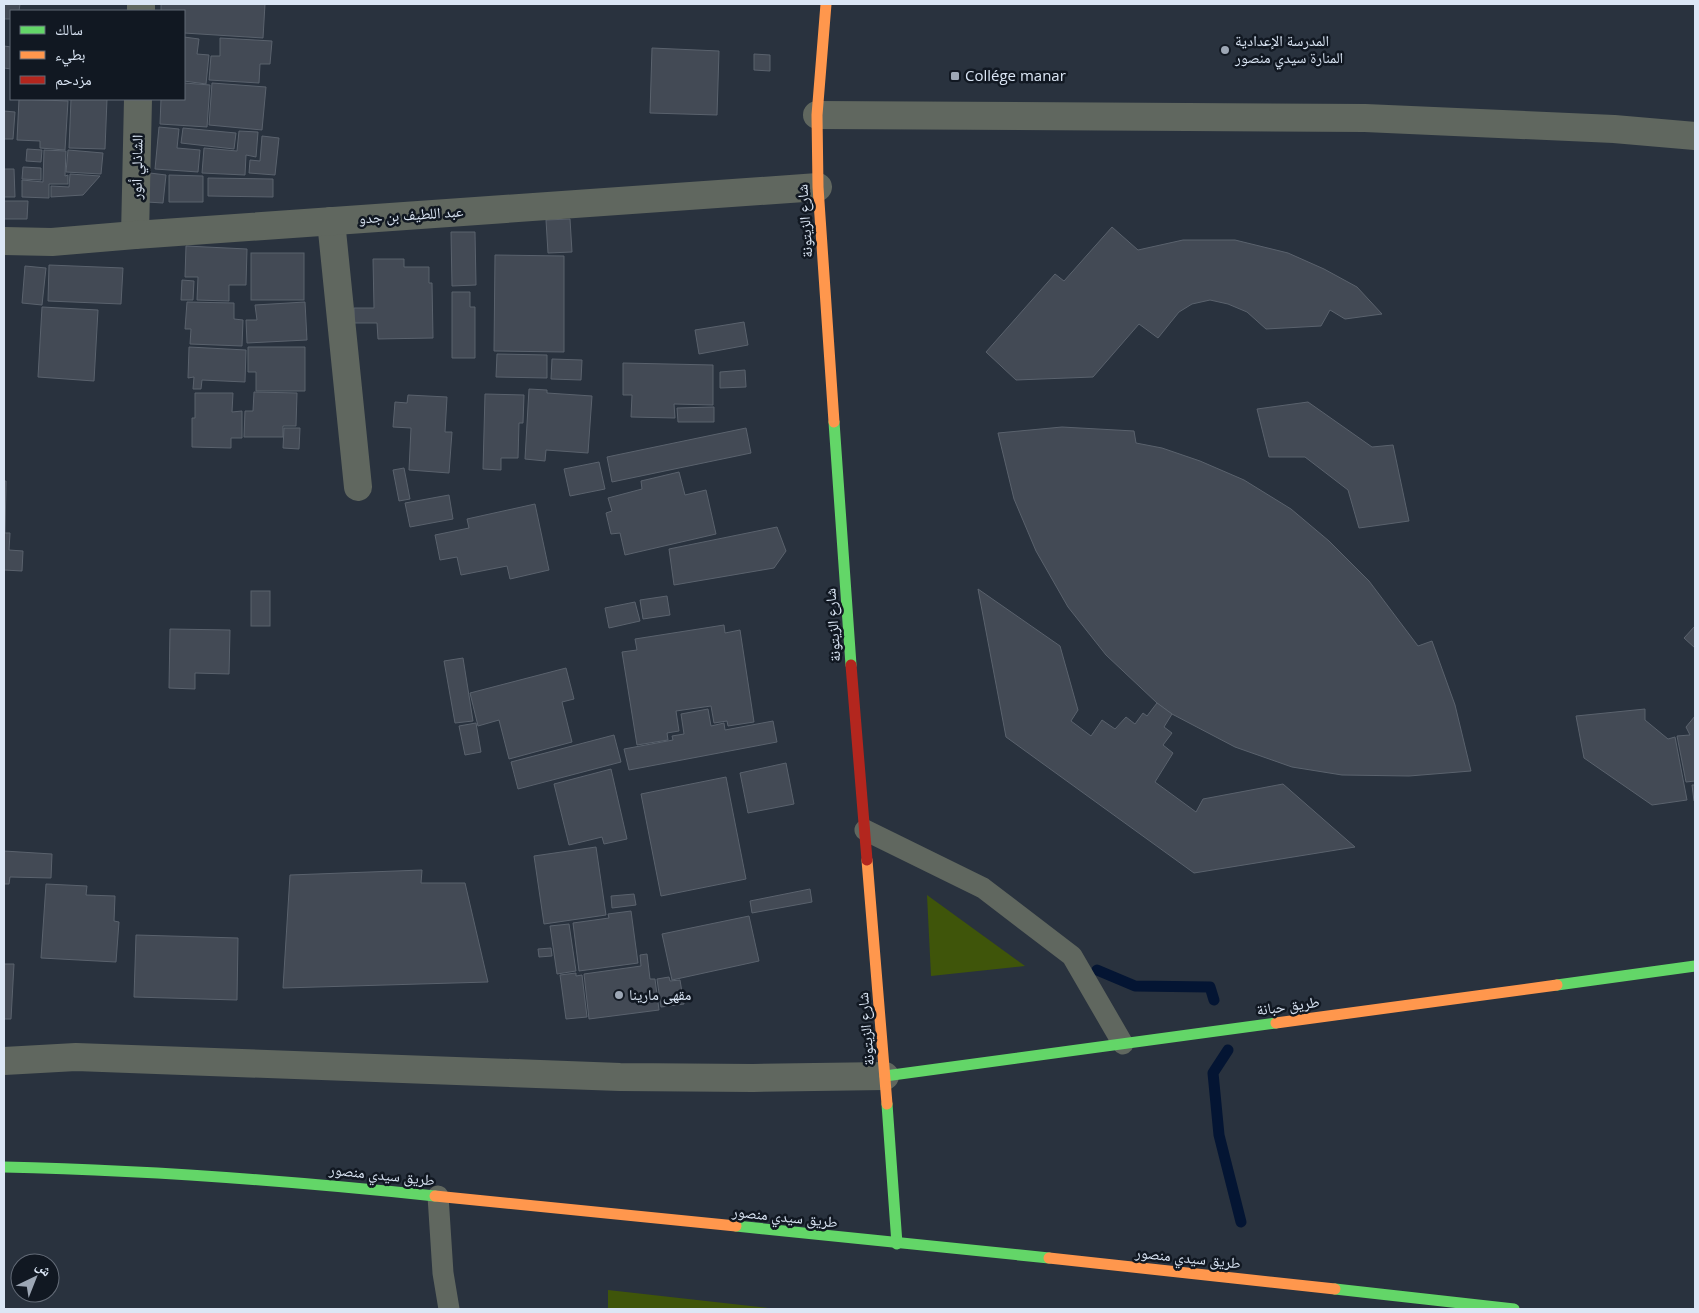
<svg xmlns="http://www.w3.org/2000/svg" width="1699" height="1313" font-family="'Open Sans','Noto Naskh Arabic',sans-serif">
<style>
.green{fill:#3f550a}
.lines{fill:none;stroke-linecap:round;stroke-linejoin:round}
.stream{stroke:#041533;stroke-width:11}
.building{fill:#434a55;stroke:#5a626d}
.lane{stroke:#60675f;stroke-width:21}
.street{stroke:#60675f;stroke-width:28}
.fast{stroke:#63d668;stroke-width:11}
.slow{stroke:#ff974d;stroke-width:11}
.jam{stroke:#b3261e;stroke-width:11}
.poi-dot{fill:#9da7b5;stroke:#111822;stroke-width:2}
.labels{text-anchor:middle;stroke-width:5;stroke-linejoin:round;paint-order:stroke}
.poi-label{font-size:15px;fill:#dbe6f5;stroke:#111822;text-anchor:start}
.street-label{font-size:15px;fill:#dbe6f5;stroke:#111822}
</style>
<rect width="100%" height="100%" fill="#29323e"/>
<g class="green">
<path d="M927 895 1025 966 931 976Z"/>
<path d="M608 1290 777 1309H608Z"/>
</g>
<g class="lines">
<g class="stream">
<path d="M1097 970 1135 986 1210 987 1214 1000"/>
<path d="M1228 1050 1213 1073 1219 1135 1241 1222"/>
</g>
</g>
<g class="building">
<path d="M4 4H20L19 11H11V19H4Z"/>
<path d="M161 4H265L263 38 184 33V11H161Z"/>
<path d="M184 37 199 39 197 54 209 55 206 84 184 81Z"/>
<path d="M220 38 272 41 270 64H260L259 83 209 80 211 56H220Z"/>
<path d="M4 46 11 47V69L4 68Z"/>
<path d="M652 48 719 51 717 115 650 113Z"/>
<path d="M754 54 770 55V71L754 70Z"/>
<path d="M184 83 210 85 207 127 160 124 161 99H184Z"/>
<path d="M212 83 266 87 262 130 209 125Z"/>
<path d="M19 99 68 101 65 150 40 148V141L17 140Z"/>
<path d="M71 99H107L105 149 69 148Z"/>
<path d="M4 111 15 112 13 139H4Z"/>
<path d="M159 127 179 129 177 148 200 150 198 172 155 169Z"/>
<path d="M183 128 236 133 234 149 181 143Z"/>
<path d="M239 131 258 132 256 157 246 155 245 175 202 173 204 148 237 151Z"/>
<path d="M262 136 279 138 275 175 249 173 250 160 260 161Z"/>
<path d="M27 149 42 150 41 162 26 161Z"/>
<path d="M44 150 66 151 65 176 68 175V184H49V198L22 197V180L43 182Z"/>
<path d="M68 150 103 153 101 174 66 172Z"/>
<path d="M23 167 41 168V180L22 179Z"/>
<path d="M4 169H14L15 197H4Z"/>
<path d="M150 173 166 175 163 203 147 202Z"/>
<path d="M70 174 100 176 83 195 51 197V186L69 187Z"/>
<path d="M169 175 203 176V202H169Z"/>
<path d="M208 178 273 179V197L208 196Z"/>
<path d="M4 201H28L27 219H4Z"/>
<path d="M570 219 572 252 548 253 546 220Z"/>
<path d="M1112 227 1138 250 1183 240H1235L1288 253 1324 269 1357 287 1382 314 1345 319 1330 310 1321 326 1266 329 1247 312 1228 304 1210 300 1192 304 1179 312 1158 338 1139 324 1093 377 1016 380 986 352 1055 274 1064 281Z"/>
<path d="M451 232H475L476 285 452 286Z"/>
<path d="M186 246 247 249 246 285H229V301L197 300 198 277H185Z"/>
<rect x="251" y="253" width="53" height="47"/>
<path d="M495 255 564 256V352L494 351Z"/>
<path d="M373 259H404V267H429V283H432L433 338 378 339 377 323H354V308H374Z"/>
<path d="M49 265 123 268 121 304 48 301Z"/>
<path d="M25 266 46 268 42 305 22 303Z"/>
<path d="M182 280 194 281 193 300H181Z"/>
<path d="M452 292H470V307H475V358H452Z"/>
<path d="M187 302 234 303V319L243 320 242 346 190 344 191 329H185Z"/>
<path d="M305 302 307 340 247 343 246 320H257L255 305Z"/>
<path d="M42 307 98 310 94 381 38 377Z"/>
<path d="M744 322 748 345 699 354 695 330Z"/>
<path d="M189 347 246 350 245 382 202 380 201 389H193L194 377 188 378Z"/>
<path d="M248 347H305V391H256V372H248Z"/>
<path d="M497 354 547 355V378L496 377Z"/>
<path d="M552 359 582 360 581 380 551 379Z"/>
<path d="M623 363 713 365V405L674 404 675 418 631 417 632 395H623Z"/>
<path d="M745 370 746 387 720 388V372Z"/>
<path d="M529 389 547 390V393L592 396 588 453 546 450 545 461 525 459Z"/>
<path d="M254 392 297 393 296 426H283V437H244L245 411H253Z"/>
<path d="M195 393H233L232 412 242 411V438H231V448L192 447V418H195Z"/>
<path d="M485 394 524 395 523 423H519L518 458H501V470L483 469Z"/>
<path d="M408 395 447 397 445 432H452L449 473 409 470 411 428 393 427 395 402 407 403Z"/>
<path d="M1308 402 1372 447 1393 445 1409 521 1359 528 1348 490 1305 457H1269L1257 409Z"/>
<path d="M714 407V422H678L677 408Z"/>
<path d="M1062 427 1134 431 1136 443 1162 448 1200 461 1244 480 1291 509 1329 541 1369 581 1418 646 1432 641 1455 705 1471 771 1409 776 1342 775 1292 767 1235 747 1172 714 1157 703 1106 655 1068 607 1036 551 1014 499 998 433Z"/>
<path d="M284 428H300L299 449 283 448Z"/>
<path d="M746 428 751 453 612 482 607 457Z"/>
<path d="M599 462 605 489 570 496 564 469Z"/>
<path d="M404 468 410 499 399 501 393 470Z"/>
<path d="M679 472 685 495 706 490 716 534 625 555 620 533 611 534 606 513 612 511 608 498 642 489 641 481Z"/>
<path d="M4 481H6L5 533H10L9 550 23 551 22 571 4 570Z"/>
<path d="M449 495 453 519 410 527 405 503Z"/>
<path d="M535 504 549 570 510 579 507 566 461 575 457 557 440 560 435 535 469 528 467 519Z"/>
<path d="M777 527 786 551 774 568 674 585 669 549Z"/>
<path d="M978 589 1060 646 1078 710 1071 721 1091 736 1102 720 1115 729 1126 717 1135 724 1143 713 1147 716 1157 703 1172 714 1164 727 1172 733 1163 745 1173 753 1155 782 1196 812 1203 799 1283 784 1355 847 1194 873 1006 737Z"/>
<rect x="251" y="591" width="19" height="35"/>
<path d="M667 596 670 615 643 619 640 600Z"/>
<path d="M635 602 640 621 609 628 605 608Z"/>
<path d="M724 625 725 633 740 630 754 722 728 726 727 721 714 723 711 706 676 711 679 731 667 733 668 740 637 745 622 652 637 650 635 639Z"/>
<path d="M1695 626V648L1684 638Z"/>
<path d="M170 629 230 630 229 674 195 673V689L169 688Z"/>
<path d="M463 658 473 721 455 723 444 661Z"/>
<path d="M566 668 574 699 562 702 572 742 509 759 499 720 478 726 470 693Z"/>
<path d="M708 709 711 726 724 723 725 730 773 721 777 742 629 770 624 749 673 740 672 736 684 734 681 714Z"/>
<path d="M1645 709V720L1668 739 1675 737 1687 800 1652 805 1584 758 1576 716Z"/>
<path d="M1695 716V781L1686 782 1677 736 1690 735 1686 727Z"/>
<path d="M476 723 481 752 465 755 459 726Z"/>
<path d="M614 735 621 762 518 789 511 762Z"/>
<path d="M786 763 794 804 748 813 740 773Z"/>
<path d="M611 769 627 839 604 844 602 837 569 845 554 784Z"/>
<path d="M726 777 746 879 661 896 641 794Z"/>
<path d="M1692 785H1695V801H1694Z"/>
<path d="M596 847 606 915 544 924 534 856Z"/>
<path d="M4 851 52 854 51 878 10 877 9 884H4Z"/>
<path d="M422 870 421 883H465L488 982 283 988 290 875Z"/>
<path d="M46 884 87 886 86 895 115 896 114 921 119 922 116 962 41 958Z"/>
<path d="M810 889 812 902 752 913 750 901Z"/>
<path d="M634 894 636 905 612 908 611 896Z"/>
<path d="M631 911 638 963 579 971 573 923 609 918 608 914Z"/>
<path d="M749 916 759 961 672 980 662 934Z"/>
<path d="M569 924 576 971 557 974 550 926Z"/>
<path d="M136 935 238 938 237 1000 134 997Z"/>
<path d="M551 948 552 956 539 957 538 949Z"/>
<path d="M647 954 650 979H655L659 1010 589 1019 584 974 641 966 640 955Z"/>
<path d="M4 964H14L11 1019H4Z"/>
<path d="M576 973V976L582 975 587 1017 566 1019 560 975Z"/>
<path d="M669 977 670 981 680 980 684 1004 661 1007 657 979Z"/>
</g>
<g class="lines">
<g class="lane">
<path d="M865 830 983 888 1072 956 1123 1044"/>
<path d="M438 1196 443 1273 449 1309"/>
</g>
<g class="street">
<path d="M141 11V4"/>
<path d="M817 115 1365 118 1614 129 1695 136"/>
<path d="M331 221 358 487"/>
<path d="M135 235 138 99"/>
<path d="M4 241 52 242 135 235 818 187"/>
<path d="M4 1061 76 1057 620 1077 753 1078 885 1076"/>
</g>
<g class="fast">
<path d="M834 422 851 665"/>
<path d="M1557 985 1695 966"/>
<path d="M885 1076 1276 1023"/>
<path d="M887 1104 897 1244"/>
<path d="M4 1167C148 1170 292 1181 435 1196"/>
<path d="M736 1226 1049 1258"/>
<path d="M1335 1289 1514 1309"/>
</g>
<g class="slow">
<path d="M826 4 817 115 818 187 834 422"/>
<path d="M867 860 887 1104"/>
<path d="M1276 1023 1557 985"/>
<path d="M435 1196 736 1226"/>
<path d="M1049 1258 1335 1289"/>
</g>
<path class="jam" d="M851 665 867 860"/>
</g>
<g class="poi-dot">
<circle cx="1225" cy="50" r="5"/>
<rect x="950" y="71" width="10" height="10" rx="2.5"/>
<circle cx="619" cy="995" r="5"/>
</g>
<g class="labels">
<g class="poi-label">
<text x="1235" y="46">المدرسة الإعدادية<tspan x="1235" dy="17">المنارة سيدي منصور</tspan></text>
<text x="965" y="81">Collége manar</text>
<text x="629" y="1000">مقهى مارينا</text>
</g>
<g class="street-label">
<text transform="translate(137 167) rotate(-89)" y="5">الشاذلي أنور</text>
<text transform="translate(411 215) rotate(-4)" y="5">عبد اللطيف بن جدو</text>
<text transform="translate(805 221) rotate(-94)" y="5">شارع الزيتونة</text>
<text transform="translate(833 625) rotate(-94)" y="5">شارع الزيتونة</text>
<text transform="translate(1288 1006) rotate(-8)" y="5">طريق حبانة</text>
<text transform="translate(866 1029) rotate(-95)" y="5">شارع الزيتونة</text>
<text transform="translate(382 1175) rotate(6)" y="5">طريق سيدي منصور</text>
<text transform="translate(785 1217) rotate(6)" y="5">طريق سيدي منصور</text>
<text transform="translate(1188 1258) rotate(6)" y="5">طريق سيدي منصور</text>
</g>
</g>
<rect width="1699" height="1313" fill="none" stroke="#dbe6f5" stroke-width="10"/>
<rect x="10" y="10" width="175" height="90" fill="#111822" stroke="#626a76"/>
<rect x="20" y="26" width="25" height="8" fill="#63d668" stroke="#626a76"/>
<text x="55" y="35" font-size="15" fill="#dbe6f5">سالك</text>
<rect x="20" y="51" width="25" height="8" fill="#ff974d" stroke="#626a76"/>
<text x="55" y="60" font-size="15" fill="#dbe6f5">بطيء</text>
<rect x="20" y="76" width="25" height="8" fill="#b3261e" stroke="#626a76"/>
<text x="55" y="85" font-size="15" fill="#dbe6f5">مزدحم</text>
<g transform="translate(35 1278) rotate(43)"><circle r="24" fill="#111822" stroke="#626a76"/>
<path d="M0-4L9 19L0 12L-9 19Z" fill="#9da7b5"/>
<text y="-8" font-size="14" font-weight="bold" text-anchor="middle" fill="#dbe6f5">ش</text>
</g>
</svg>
